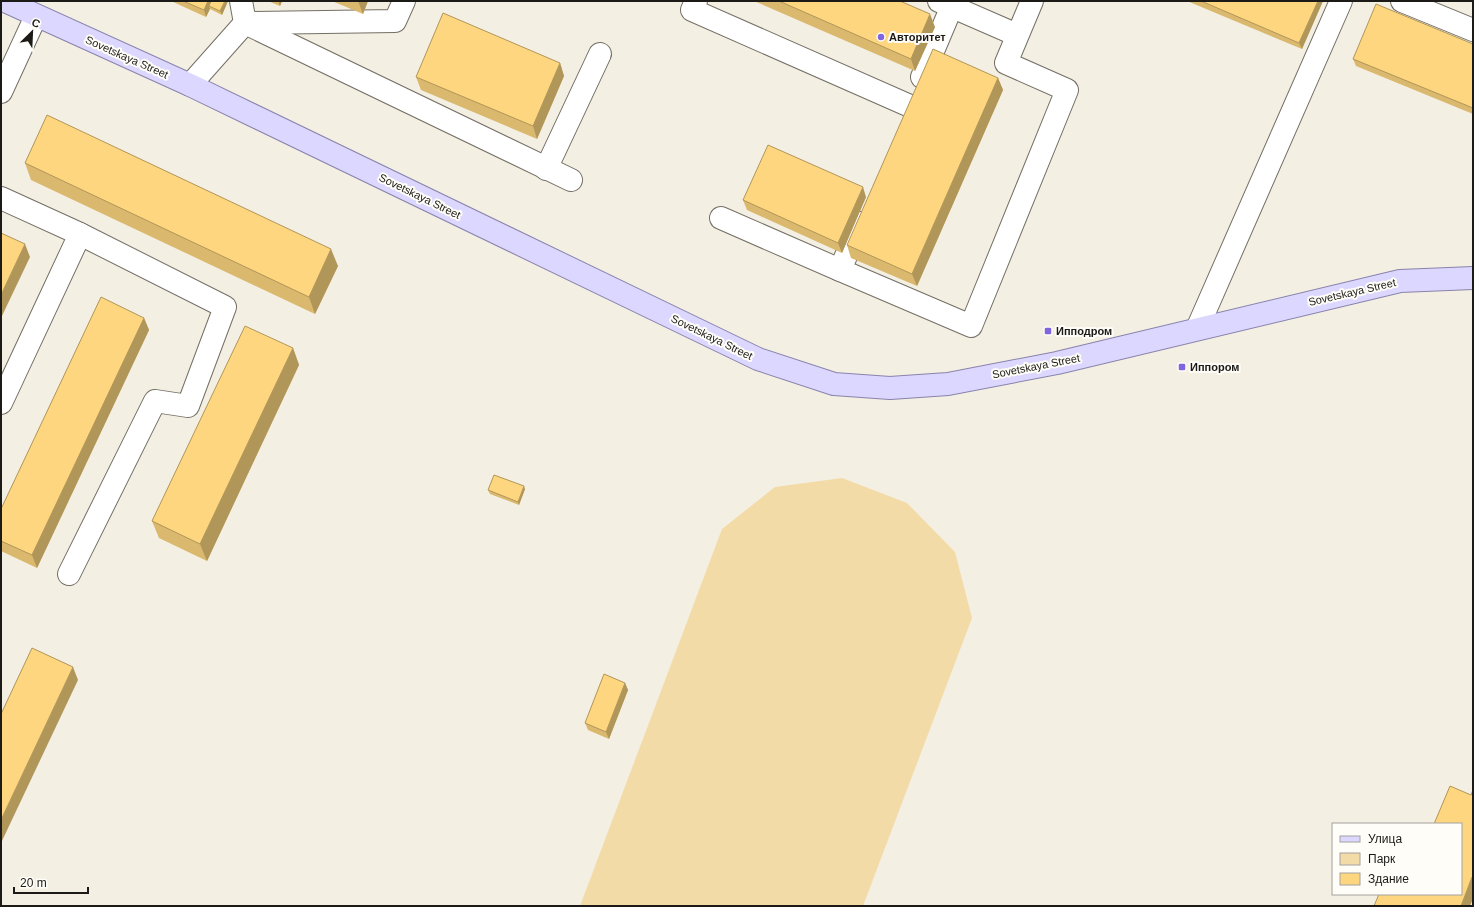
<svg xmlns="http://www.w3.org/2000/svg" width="1474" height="907" font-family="Arial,sans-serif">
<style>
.green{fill:#f3dba7}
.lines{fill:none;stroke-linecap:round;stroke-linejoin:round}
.minor-casing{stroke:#746f65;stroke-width:24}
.major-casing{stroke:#8983ad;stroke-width:24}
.minor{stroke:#fff;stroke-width:22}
.major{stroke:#dcd7fe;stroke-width:22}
.wall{fill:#dab86d}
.shaded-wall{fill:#b19659}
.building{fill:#fdd67f;stroke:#b19659}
.poi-dot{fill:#7f65e0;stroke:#fffdf8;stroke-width:1.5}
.labels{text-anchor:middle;stroke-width:4;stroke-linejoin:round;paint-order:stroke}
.poi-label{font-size:11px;font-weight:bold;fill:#1c1a16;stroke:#fffdf8;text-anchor:start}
.street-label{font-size:11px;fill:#1c1a16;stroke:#fffdf8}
</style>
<rect width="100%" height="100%" fill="#f4efe3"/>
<path class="green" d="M842 478 907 503 955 552 972 618 863 906H580L722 529 775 487Z"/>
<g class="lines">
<g class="minor-casing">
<g id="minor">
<path d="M241 1 245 23 571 180"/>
<path d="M696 1 692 10 910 106"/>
<path d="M939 1 1017 35"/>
<path d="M1402 1 1473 30"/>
<path d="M922 77 952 6"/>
<path d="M190 85 245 23 395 21 404 1"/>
<path d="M1 92 36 16"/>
<path d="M546 169 600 54"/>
<path d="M1 198 80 234 225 307 188 406 155 401 69 574"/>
<path d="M721 218 840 270"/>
<path d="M860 223 840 270 971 326 1067 90 1006 63 1032 1"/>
<path d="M1197 329 1341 1"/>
<path d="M1 403 80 234"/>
</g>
</g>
<g class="major-casing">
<path id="major" d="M5 1 190 85 758 359 834 384 890 388 948 384 1057 363 1400 281 1473 278"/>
</g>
<use href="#minor" class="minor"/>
<use href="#major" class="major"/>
</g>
<g class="wall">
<path d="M171 1H228L222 15 210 9 206 17Z"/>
<path d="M268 1H282L280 6Z"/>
<path d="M332 1H368L363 14Z"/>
<path d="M754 1H900L935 27 915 71Z"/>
<path d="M1187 1H1323L1302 49Z"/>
<path d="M1473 44V114L1356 66 1353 59Z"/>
<path d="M560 63 564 76 537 139 421 90 416 77Z"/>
<path d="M998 78 1003 90 917 286 851 258 847 245Z"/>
<path d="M25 163 338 266 315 314 31 180Z"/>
<path d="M866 197 842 253 747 210 743 200Z"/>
<path d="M144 318 149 330 37 568 1 551V509Z"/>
<path d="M293 348 299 365 207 561 159 538 152 521Z"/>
<path d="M525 489 519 505 490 494 488 490Z"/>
<path d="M625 683 628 690 609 739 588 730 585 723Z"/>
</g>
<g class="shaded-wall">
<path d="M208 1H214L209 6 210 9 206 17 204 10Z"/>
<path d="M225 1H228L222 15 220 11Z"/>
<path d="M279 1H282L280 6 279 3Z"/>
<path d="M358 1H368L363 14Z"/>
<path d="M1318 1H1323L1302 49 1299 43Z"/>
<path d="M930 14 935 27 915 71 911 59Z"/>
<path d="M560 63 564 76 537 139 533 126Z"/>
<path d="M998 78 1003 90 917 286 912 274Z"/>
<path d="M863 187 866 197 842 253 838 243Z"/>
<path d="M25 244 30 257 1 318V295Z"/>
<path d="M331 249 338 266 315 314 309 297Z"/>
<path d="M144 318 149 330 37 568 32 555Z"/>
<path d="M293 348 299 365 207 561 200 544Z"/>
<path d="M524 486 525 489 519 505 518 502Z"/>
<path d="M73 667 78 680 1 843V820Z"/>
<path d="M625 683 628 690 609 739 606 732Z"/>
<path d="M1472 877 1473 880V899L1470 906H1461Z"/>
</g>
<g class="building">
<path d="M183 1H208L204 10Z"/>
<path d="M211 1H225L220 11 209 6Z"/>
<path d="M779 1H900L930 14 911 59Z"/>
<path d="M1201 1H1318L1299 43Z"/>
<path d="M1376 4 1473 44V108L1353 59Z"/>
<path d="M443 13 560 63 533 126 416 77Z"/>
<path d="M933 49 998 78 912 274 847 245Z"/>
<path d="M47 115 331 249 309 297 25 163Z"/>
<path d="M768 145 863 187 838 243 743 200Z"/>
<path d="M1 233 25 244 1 295Z"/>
<path d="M101 297 144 318 32 555 1 541V509Z"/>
<path d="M245 326 293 348 200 544 152 521Z"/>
<path d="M494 475 524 486 518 502 488 490Z"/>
<path d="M32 648 73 667 1 820V714Z"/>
<path d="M604 674 625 683 606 732 585 723Z"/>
<path d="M1450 786 1471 795 1473 790V877H1472L1461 906H1374L1379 894H1461V824H1434Z"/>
</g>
<g class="poi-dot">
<circle cx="881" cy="37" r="4"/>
<rect x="1044" y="327" width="8" height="8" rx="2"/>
<rect x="1178" y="363" width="8" height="8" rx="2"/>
</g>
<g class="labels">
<g class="poi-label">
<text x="889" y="41">Авторитет</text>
<text x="1056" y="335">Ипподром</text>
<text x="1190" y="371">Иппором</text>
</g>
<g class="street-label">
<text transform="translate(127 57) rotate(24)" y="4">Sovetskaya Street</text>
<text transform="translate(420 196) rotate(26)" y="4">Sovetskaya Street</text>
<text transform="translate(1352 292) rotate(-13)" y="4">Sovetskaya Street</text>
<text transform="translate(712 337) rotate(26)" y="4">Sovetskaya Street</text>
<text transform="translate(1036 366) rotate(-11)" y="4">Sovetskaya Street</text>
</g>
</g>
<rect width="1474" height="907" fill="none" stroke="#1c1a16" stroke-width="4"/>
<rect x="1332" y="823" width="130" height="72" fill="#fffdf8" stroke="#a4a29e"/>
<rect x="1340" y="836" width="20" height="6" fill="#dcd7fe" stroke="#a4a29e"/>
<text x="1368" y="843" font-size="12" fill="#1c1a16">Улица</text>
<rect x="1340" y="853" width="20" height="12" fill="#f3dba7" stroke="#a4a29e"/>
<text x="1368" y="863" font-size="12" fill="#1c1a16">Парк</text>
<rect x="1340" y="873" width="20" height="12" fill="#fdd67f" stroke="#a4a29e"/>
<text x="1368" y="883" font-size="12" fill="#1c1a16">Здание</text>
<g transform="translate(32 32) rotate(24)" stroke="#fffdf8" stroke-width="3" paint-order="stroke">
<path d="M0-3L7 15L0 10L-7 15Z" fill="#1c1a16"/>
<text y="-6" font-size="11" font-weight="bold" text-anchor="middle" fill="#1c1a16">С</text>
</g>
<path d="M14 887v6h74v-6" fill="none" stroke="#1c1a16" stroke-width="2"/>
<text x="20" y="887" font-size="12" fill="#1c1a16" stroke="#fffdf8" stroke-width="3" paint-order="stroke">20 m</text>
</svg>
